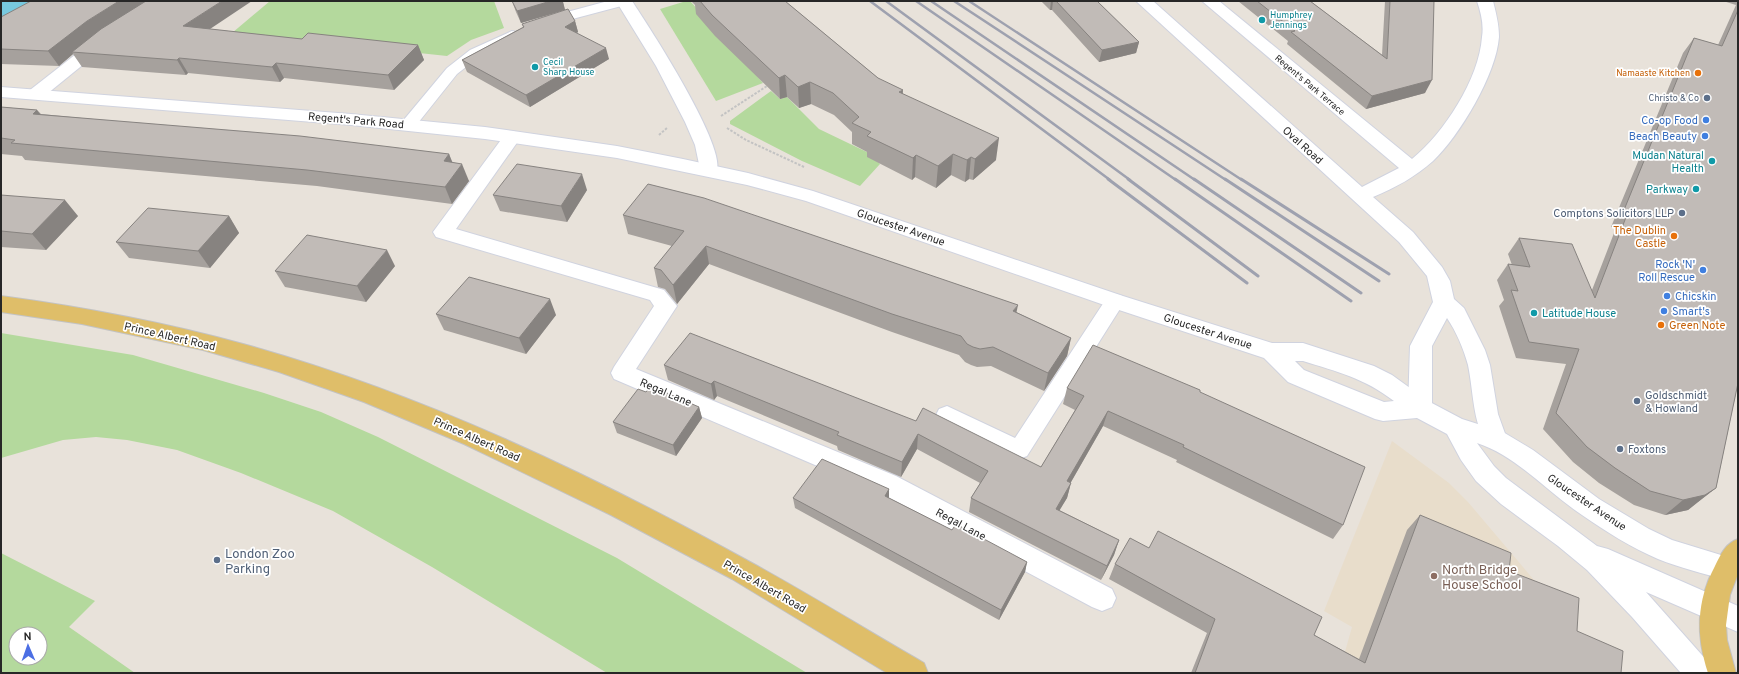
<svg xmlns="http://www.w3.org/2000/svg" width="1739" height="674" font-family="Overpass,sans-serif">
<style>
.education{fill:#e8ddcb}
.green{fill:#b4d99d;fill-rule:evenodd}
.water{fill:#78c9df}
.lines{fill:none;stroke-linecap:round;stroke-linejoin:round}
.lane-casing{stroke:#d0d3df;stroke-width:2}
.street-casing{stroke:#d0d3df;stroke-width:2}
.secondary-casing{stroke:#d0d3df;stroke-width:2}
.primary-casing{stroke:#c3c3c3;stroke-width:2}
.path{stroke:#c3c3c3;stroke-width:2;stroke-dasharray:2.5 1.5;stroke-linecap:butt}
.lane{fill:#fff;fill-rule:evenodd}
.street{fill:#fff;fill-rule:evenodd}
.secondary{fill:#fff;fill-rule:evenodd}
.primary{fill:#dfbe69;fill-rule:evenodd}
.rail-far1{stroke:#9ea1af;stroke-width:2.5}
.rail{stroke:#9ea1af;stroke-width:3}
.wall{fill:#a6a19d}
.shaded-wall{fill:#878380}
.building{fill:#c1bbb7;stroke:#878380}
.culture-dot{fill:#0f9aa8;stroke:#fff;stroke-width:1.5}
.food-dot{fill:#e8710a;stroke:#fff;stroke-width:1.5}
.service-dot{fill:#5c6f8a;stroke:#fff;stroke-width:1.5}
.shop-dot{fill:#3f7fe0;stroke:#fff;stroke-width:1.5}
.education-dot{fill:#8d6e63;stroke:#fff;stroke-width:1.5}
.labels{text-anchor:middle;stroke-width:3.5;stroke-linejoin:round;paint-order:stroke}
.far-culture-label{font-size:9px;fill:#0d838f;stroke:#fff;text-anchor:start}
.far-food-label{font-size:9px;fill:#c56008;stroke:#fff;text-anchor:end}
.far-street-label{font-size:9px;fill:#272727;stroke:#fff}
.far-service-label{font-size:9px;fill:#4e5e75;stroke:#fff;text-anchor:end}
.street-label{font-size:11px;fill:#272727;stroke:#fff}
.shop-label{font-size:11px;fill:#366cbe;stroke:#fff;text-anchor:end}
.culture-label{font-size:11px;fill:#0d838f;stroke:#fff;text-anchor:end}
.service-label{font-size:11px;fill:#4e5e75;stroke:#fff;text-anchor:start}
.food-label{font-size:11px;fill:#c56008;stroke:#fff;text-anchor:end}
.near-service-label{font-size:13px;fill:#4e5e75;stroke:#fff;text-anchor:start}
.near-education-label{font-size:13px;fill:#785e54;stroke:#fff;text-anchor:start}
</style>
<rect width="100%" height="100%" fill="#e8e2da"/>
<path class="education" d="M1392 441 1449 483 1468 502 1561 612 1339 673 1352 627 1324 611Z"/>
<g class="green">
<path d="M270 1H494L504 28 471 40 447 56 232 33Z"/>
<path d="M683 2H691L763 83 716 101 660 9Z"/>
<path d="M771 91 780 99 787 97 819 129 871 154 880 164 860 186 802 161 730 124V121Z"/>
<path d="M1 333 133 355 264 393 321 412 378 437 617 558 807 673H607L432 567 333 511 241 473 177 450 127 440 96 437 63 440 1 458Z"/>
<path d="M1 553 95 601 69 627 135 673H1ZM16 634H40V658H16Z"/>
</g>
<path class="water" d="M1 1H35L1 20Z"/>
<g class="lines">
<g class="lane-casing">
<g id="lane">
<path d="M608 1H631L629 4 546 26 541 25 539 22 541 19Z"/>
<path d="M512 31 517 32 519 35 517 38 480 56 457 74 414 128 408 130 402 128 400 125 402 122 447 68 470 50Z"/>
<path d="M1115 294 1122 296 1125 301 1027 456 1019 459 1011 456 939 421 936 415 939 409 947 406 1015 438 1108 296Z"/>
</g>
</g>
<g class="street-casing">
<g id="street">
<path d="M616 1H632C648 25 730 151 716 173L709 175 702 173 700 169 695 145 685 122 656 66Z"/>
<path d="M1136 1H1153L1362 187 1399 168 1202 1H1219L1412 159C1444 133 1479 79 1482 37 1484 25 1481 13 1477 1H1493C1496 13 1499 24 1499 37 1496 75 1460 135 1433 161 1415 177 1395 188 1373 197L1413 232 1442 267 1450 281 1454 299 1464 308 1485 350 1490 365 1498 414 1507 439 1503 446 1495 449 1487 446C1472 418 1474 395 1468 365 1464 350 1456 331 1447 318L1432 346V408L1428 415 1420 417 1412 415 1408 408 1410 346 1433 302 1427 276 1399 242Z"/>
<path d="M100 38 106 40 108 43 106 46 42 98 36 99 30 98 27 94 30 90 94 40Z"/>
<path d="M512 131 518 133 521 137 456 229 664 290 677 306 636 369 896 476 1112 589 1116 598 1112 607 1102 611 1092 607 878 492 614 379 611 373 614 367 654 306 650 300 436 237 433 232 506 133Z"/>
</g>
</g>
<g class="secondary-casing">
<path id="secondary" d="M1 87 351 114 485 127 617 146 683 159 748 173 813 191 1123 296 1272 343H1303L1374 366 1392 375 1428 401 1462 419 1503 432 1533 450 1599 499 1649 529 1672 540 1734 559 1738 569 1734 577 1725 580C1703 573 1680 568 1658 559 1632 548 1605 531 1582 515 1547 492 1517 456 1477 443L1494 466 1506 478 1597 546 1608 549 1738 606V632L1646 592 1709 663 1713 673H1681L1632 617 1587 570 1558 546 1501 504 1476 481 1461 460 1447 434 1417 418 1383 421 1375 419 1288 382 1264 358 1107 306 806 201 747 185 617 158 485 139 351 125 1 97ZM1295 361H1303C1338 372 1364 378 1394 401L1384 402 1304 370Z"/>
</g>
<g class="primary-casing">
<g id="primary">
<path d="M1 296C83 307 163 322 243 344 420 393 589 473 750 562 809 594 866 630 924 663L928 673H887L732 579 611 515 464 444 364 402 279 372 203 350 82 324 1 312Z"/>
<path d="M1738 539V574L1730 595 1726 625 1727 640 1736 673H1708C1696 635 1696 602 1715 566 1721 554 1725 544 1738 539Z"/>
</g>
</g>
<g class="path">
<path d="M721 116 767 86"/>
<path d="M727 128 746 140 804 167"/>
<path d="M659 135 667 128"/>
</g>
<use href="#lane" class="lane"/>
<use href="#street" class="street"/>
<use href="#secondary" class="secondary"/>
<use href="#primary" class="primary"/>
<g class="rail-far1">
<path d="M870 1 1110 180"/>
<path d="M886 1 1130 180"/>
<path d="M916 1 1176 180"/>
<path d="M931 1 1195 180"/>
<path d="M954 1 1226 180"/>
<path d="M969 1 1242 180"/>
</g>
<g class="rail">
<path d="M1108 179 1247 283"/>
<path d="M1128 179 1258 276"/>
<path d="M1175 179 1351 301"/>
<path d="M1194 179 1361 293"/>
<path d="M1225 179 1379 281"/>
<path d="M1241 179 1389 274"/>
</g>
</g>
<g class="wall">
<path d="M512 1 563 2 565 10 521 23 516 12Z"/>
<path d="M691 1H785L878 78 903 94 996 160 973 180 969 179 965 182 951 175 936 188 915 177 912 180 867 157V152L852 144V132L834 115 811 104 799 108 787 97 780 99 715 36 696 14 695 5Z"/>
<path d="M1041 1H1097L1139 42 1136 53 1099 62 1052 10H1050Z"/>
<path d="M1238 1H1310L1382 55 1385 1H1434L1425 93 1366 109 1287 44 1288 41Z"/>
<path d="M1723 1H1738V383L1716 488 1698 502 1688 510 1665 515 1634 505 1599 483 1573 462 1543 429 1566 364 1516 358 1499 306 1504 300 1497 280 1508 264 1512 265 1508 254 1519 238 1592 290 1616 228 1611 227 1683 53 1694 38 1718 45 1736 5Z"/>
<path d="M1 17 210 29 302 39 418 45 424 60 394 90 284 78 280 82 188 73 186 75 82 67 73 54 59 66 1 64Z"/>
<path d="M575 21 578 32 577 33 609 59 530 107 467 72 462 60 523 27 522 24Z"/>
<path d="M1 107 37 110 41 114 449 154 452 163 469 181 452 204 317 186 25 160 22 156 1 154Z"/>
<path d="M587 190 567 222 500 211 493 195Z"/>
<path d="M1 195 78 216 46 250 1 247Z"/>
<path d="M623 215 1016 312 1071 338 1067 356 1044 391 991 366 977 367 971 365 965 362 959 355 892 332 709 264 677 304 665 289 658 287 654 268 672 246 628 234Z"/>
<path d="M229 216 239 233 210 268 129 258 116 242Z"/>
<path d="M395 266 366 302 285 287 275 271Z"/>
<path d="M436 314 556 315 526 354 444 330Z"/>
<path d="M664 365 916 421 1041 467 1075 410 1063 404 1067 388 1200 392 1343 525 1333 539 1176 462 1177 460 1103 426 1071 482 1067 498 1059 510 1119 540 1114 555 1101 580 969 512 971 498 980 483 917 449 901 477 838 450 837 446 717 396 714 400 668 380Z"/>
<path d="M646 392 699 407 702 418 676 456 617 433 613 422Z"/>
<path d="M889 489V498L952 530 1027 562 1025 572 999 620 795 508 793 498Z"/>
<path d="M1420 515 1509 571 1577 631 1621 673H1191L1207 633 1109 579 1115 564 1314 635 1359 659 1407 530Z"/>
</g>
<g class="shaded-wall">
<path d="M119 1H152L72 52 73 54 59 66 48 51 87 21Z"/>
<path d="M222 1H252L192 41 183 26Z"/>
<path d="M551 1H569L563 2 565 10 521 23 517 11Z"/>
<path d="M1051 1H1053L1052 10H1050Z"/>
<path d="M575 21 578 32 568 38 565 27Z"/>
<path d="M1139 42 1136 53 1099 62 1102 50Z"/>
<path d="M418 45 424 60 394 90 388 75Z"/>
<path d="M606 48 609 59 530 107 526 95Z"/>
<path d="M179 58 188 73 186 75 177 60Z"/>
<path d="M276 63 284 78 280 82 272 67Z"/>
<path d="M785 75 787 97 780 99 779 78Z"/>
<path d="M1432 80 1425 93 1366 109 1372 96Z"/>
<path d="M810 82 811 104 799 108 798 87Z"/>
<path d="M903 90 902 111 899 92Z"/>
<path d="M37 110 50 127 33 114Z"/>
<path d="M999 138 996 160 973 180 975 159Z"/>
<path d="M449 154 456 171 444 161Z"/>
<path d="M953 154 951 175 936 188 938 166Z"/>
<path d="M916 155 915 177 912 180 913 158Z"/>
<path d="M971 157 969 179 965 182 967 160Z"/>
<path d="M462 164 469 181 452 204 445 187Z"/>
<path d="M582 174 587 190 567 222 561 206Z"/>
<path d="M65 200 78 216 46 250 32 234Z"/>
<path d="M229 216 239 233 210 268 198 251Z"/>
<path d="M706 246 709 264 677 304 673 285Z"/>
<path d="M387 250 395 266 366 302 357 286Z"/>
<path d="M550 299 556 315 526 354 519 338Z"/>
<path d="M1018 305 1014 324 1013 311Z"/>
<path d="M1071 338 1067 356 1044 391 1048 373Z"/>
<path d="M714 381 717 396 714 400 711 384Z"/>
<path d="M699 407 702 418 676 456 673 445Z"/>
<path d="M1108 411 1103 426 1063 496 1067 481Z"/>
<path d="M918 434 917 449 901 477 902 462Z"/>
<path d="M1071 483 1067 498 1052 523 1056 509Z"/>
<path d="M1716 488 1698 502 1688 510 1665 515 1683 500Z"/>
<path d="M889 489V499L885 496Z"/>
<path d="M1119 540 1114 555 1101 580 1107 566Z"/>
<path d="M1027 562 1025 572 999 620 1001 610Z"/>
</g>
<g class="building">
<path d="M31 1H119L87 21 48 51 1 49V17Z"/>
<path d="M146 1H222L183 26 302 39 308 33 418 45 388 75 276 63 272 67 179 58 177 60 72 52 101 29Z"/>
<path d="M512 1H551L517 11Z"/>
<path d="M700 1H785L878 78 903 90 899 92 999 138 975 159 971 157 967 160 953 154 938 166 916 155 913 158 867 136 871 132 852 123 859 117 833 93 810 82 798 87 785 75 779 78 712 15Z"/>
<path d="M1056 1H1097L1139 42 1102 50Z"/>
<path d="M1257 1H1310L1387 59 1390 1H1434L1432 80 1372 96 1291 32 1295 31Z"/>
<path d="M568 9 575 21 565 27 606 48 526 95 462 60 524 27 522 24Z"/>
<path d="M1738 10V383L1716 488 1705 495 1683 500 1650 491 1615 468 1587 447 1556 413 1579 349 1529 342 1511 290 1518 291 1508 264 1530 267 1519 238 1572 244 1595 298 1628 212 1624 210 1694 38 1722 46Z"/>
<path d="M1 107 37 110 33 114 300 136 449 154 444 161 462 164 445 187 307 170 11 143 15 140 1 138Z"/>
<path d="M517 164 582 174 561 206 493 195Z"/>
<path d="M648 184 704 198 1018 305 1013 311 1071 338 1048 373 993 347 980 349 973 347 967 344 961 336 892 314 706 246 673 285 661 270 654 268 684 231 623 215Z"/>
<path d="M1 195 65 200 32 234 1 231Z"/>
<path d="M148 208 229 216 198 251 116 242Z"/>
<path d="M307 235 387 250 357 286 275 271Z"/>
<path d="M469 277 550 299 519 338 436 314Z"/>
<path d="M690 333 916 421 923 408 1041 467 1084 396 1067 388 1093 345 1200 390V392L1365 467 1343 525 1183 447 1184 445 1108 411 1067 481 1071 483 1056 509 1119 540 1107 566 971 498 988 471 918 434 902 462 837 435 839 432 714 381 711 384 664 365Z"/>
<path d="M651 386 699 407 673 445 613 422 638 389 646 392Z"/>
<path d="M822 459 889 489 885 496 952 530 956 524 1027 562 1001 610 793 498Z"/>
<path d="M1420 515 1511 553 1509 571 1579 598 1577 631 1623 651 1621 673H1195L1215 619 1115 564 1130 538 1149 548 1158 531 1239 573 1322 617 1314 635 1365 663Z"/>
</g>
<g class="culture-dot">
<circle cx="1262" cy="20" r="4"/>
<circle cx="535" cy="67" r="4"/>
<circle cx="1712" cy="161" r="4"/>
<circle cx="1696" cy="189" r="4"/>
<circle cx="1534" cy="313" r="4"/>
</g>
<g class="food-dot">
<circle cx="1698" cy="73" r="4"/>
<circle cx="1674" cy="236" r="4"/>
<circle cx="1661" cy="325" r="4"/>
</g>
<g class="service-dot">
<circle cx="1707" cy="98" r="4"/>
<circle cx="1682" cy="213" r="4"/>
<circle cx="1637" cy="401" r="4"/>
<circle cx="1620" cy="449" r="4"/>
<circle cx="217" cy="560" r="4"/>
</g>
<g class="shop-dot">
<circle cx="1706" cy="120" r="4"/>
<circle cx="1705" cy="136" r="4"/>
<circle cx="1703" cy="270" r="4"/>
<circle cx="1667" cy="296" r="4"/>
<circle cx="1664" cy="311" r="4"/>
</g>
<circle class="education-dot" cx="1434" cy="576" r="4"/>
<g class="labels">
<g class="far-culture-label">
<text x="1270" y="18">Humphrey<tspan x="1270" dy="10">Jennings</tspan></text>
<text x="543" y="65">Cecil<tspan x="543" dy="10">Sharp House</tspan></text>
</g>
<g class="far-food-label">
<text x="1690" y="76">Namaaste Kitchen</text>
</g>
<g class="far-street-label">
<text transform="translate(1310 85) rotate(40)" y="3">Regent's Park Terrace</text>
</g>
<g class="far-service-label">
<text x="1699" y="101">Christo &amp; Co</text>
</g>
<g class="street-label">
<text transform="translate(356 120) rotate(5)" y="4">Regent's Park Road</text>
<text transform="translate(1303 145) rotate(42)" y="4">Oval Road</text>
<text transform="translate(901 227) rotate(19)" y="4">Gloucester Avenue</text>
<text transform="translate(1208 331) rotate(18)" y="4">Gloucester Avenue</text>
<text transform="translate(170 336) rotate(13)" y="4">Prince Albert Road</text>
<text transform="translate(666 392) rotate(23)" y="4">Regal Lane</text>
<text transform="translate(477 439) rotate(24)" y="4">Prince Albert Road</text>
<text transform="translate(1587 502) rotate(34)" y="4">Gloucester Avenue</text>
<text transform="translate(961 524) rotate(28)" y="4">Regal Lane</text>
<text transform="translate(765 586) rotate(30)" y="4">Prince Albert Road</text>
</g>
<g class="shop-label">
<text x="1698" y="124">Co-op Food</text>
<text x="1697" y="140">Beach Beauty</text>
<text x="1695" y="268">Rock 'N'<tspan x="1695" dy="13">Roll Rescue</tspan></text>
<text x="1675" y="300" text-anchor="start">Chicskin</text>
<text x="1672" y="315" text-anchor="start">Smart's</text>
</g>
<g class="culture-label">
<text x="1704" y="159">Mudan Natural<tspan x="1704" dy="13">Health</tspan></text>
<text x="1688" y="193">Parkway</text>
<text x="1542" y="317" text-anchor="start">Latitude House</text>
</g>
<g class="service-label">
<text x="1674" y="217" text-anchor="end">Comptons Solicitors LLP</text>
<text x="1645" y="399">Goldschmidt<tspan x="1645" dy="13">&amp; Howland</tspan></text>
<text x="1628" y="453">Foxtons</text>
</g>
<g class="food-label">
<text x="1666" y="234">The Dublin<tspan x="1666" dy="13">Castle</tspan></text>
<text x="1669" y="329" text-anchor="start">Green Note</text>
</g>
<g class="near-service-label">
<text x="225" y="558">London Zoo<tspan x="225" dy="15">Parking</tspan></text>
</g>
<g class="near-education-label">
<text x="1442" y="574">North Bridge<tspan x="1442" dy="15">House School</tspan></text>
</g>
</g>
<rect width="1739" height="674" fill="none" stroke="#272727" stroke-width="4"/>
<g transform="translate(28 646) rotate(358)"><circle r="19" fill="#ffffff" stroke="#a9a9a9"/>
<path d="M0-3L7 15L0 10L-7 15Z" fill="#4c6fe4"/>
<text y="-6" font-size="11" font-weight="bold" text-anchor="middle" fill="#272727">N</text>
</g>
</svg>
